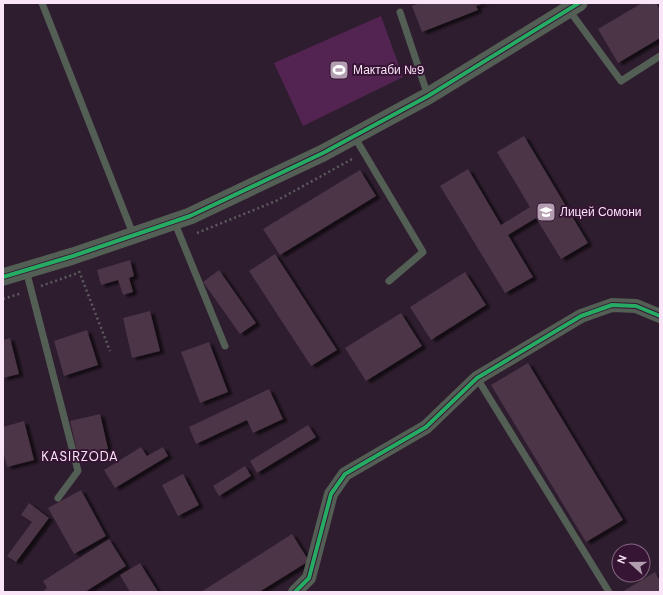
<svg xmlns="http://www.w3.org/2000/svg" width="663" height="595" font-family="'DM Sans',sans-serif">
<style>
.green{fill:#532451}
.building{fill:#4b3446;filter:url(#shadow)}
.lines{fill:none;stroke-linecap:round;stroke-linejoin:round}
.path{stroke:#5c5a5c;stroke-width:2.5;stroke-dasharray:2 3;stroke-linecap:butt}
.service{stroke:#535e55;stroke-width:7}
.minor{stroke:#535e55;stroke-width:14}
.tertiary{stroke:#535e55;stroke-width:17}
.cycleway-casing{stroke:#361534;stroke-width:6}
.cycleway{stroke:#26ab63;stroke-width:4}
.labels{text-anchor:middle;stroke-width:4;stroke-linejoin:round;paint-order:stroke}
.poi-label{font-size:12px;fill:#fae4f8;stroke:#361534;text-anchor:start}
.neighbourhood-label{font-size:13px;letter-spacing:1px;fill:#fae4f8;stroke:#361534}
</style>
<defs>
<filter id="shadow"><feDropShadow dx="4.5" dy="2.5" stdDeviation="1" flood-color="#0009"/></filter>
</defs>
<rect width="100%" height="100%" fill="#2e1d2e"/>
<path class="green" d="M381 16 403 77 303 126 274 63Z"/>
<g class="building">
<path d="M419 3H484L476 6 478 10 422 32 412 6Z"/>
<path d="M642 3H656L660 10V38L618 63 598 29Z"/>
<path d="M524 136 588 243 561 259 536 218 508 235 533 277 505 293 440 186 468 169 501 225 530 207 497 152Z"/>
<path d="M360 170 376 196 280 255 263 229Z"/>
<path d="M275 254 337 350 311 366 249 271Z"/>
<path d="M130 260 134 276 129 278 133 292 123 295 118 280 101 285 97 270Z"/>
<path d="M219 270 256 323 240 334 203 282Z"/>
<path d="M465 272 486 305 431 340 410 307Z"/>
<path d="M150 311 160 351 132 358 123 318Z"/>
<path d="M401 313 422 346 366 381 345 348Z"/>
<path d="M87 330 98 365 64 376 54 341Z"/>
<path d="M10 338 19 374 3 378V340Z"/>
<path d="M209 342 228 392 200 403 181 352Z"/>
<path d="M528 363 623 520 586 542 491 385Z"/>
<path d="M269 389 283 419 253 433 247 420 196 444 189 427Z"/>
<path d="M100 414 108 449 78 456 70 421Z"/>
<path d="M24 421 34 460 7 467 3 451V427Z"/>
<path d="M308 425 316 437 257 473 250 461Z"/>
<path d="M141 447 147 456 163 447 168 456 115 488 104 470Z"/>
<path d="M245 466 251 476 219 496 213 486Z"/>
<path d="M183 474 199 505 178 516 162 485Z"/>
<path d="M81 490 106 536 74 554 48 508Z"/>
<path d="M29 503 49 518 16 562 7 556 32 522 21 515Z"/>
<path d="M292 534 309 561 259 592H201Z"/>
<path d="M109 539 126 566 85 592H42L47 588 43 581Z"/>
<path d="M140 563 158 592H130L120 575Z"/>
<path d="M655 572 660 581V592H622Z"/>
</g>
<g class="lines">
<g class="path">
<path d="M197 233 276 201 354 158"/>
<path d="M79 271 110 351"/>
<path d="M41 286 78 273"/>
<path d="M3 299 22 293"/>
</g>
<g class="service">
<path d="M42 3 133 234"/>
<path d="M569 10 621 81 660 56"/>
<path d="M400 12 428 96"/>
<path d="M354 136 423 252 389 281"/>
<path d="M174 221 225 346"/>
<path d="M26 270 78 471 58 498"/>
<path d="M477 378 609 592"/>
</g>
<path class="minor" d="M295 592 309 578 331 494 345 474 426 427 477 378 581 316 612 305 636 306 660 316"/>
<path class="tertiary" d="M3 277 73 256 190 216 323 153 428 96 579 3"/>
<g class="cycleway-casing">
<g id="cycleway">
<path d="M3 277 73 256 190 216 323 153 428 96 579 3"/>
<path d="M295 592 309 578 331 494 345 474 426 427 477 378 581 316 612 305 636 306 660 316"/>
</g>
</g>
<use href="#cycleway" class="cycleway"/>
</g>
<defs>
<g id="stadium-square" transform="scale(1)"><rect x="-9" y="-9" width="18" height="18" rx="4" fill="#b39eb1" stroke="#361534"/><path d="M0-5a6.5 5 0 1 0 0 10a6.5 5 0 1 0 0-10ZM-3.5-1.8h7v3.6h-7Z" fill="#fff"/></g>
<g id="school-square" transform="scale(1)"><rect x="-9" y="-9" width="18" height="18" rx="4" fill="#b39eb1" stroke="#361534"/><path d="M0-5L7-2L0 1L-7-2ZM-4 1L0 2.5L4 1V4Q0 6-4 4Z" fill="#fff"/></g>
</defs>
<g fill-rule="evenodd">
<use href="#stadium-square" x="339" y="70"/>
<use href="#school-square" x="546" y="212"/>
</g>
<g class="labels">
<g class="poi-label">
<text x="353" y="74">Мактаби №9</text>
<text x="560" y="216">Лицей Сомони</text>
</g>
<g class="neighbourhood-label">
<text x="80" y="461">KASIRZODA</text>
</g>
</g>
<rect width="663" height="595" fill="none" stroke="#fae4f8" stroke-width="8"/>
<g transform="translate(631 563) rotate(291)"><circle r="19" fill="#361534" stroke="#846882"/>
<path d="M0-3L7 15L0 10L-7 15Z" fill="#b39eb1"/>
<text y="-6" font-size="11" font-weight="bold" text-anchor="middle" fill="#fae4f8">N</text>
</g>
</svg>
